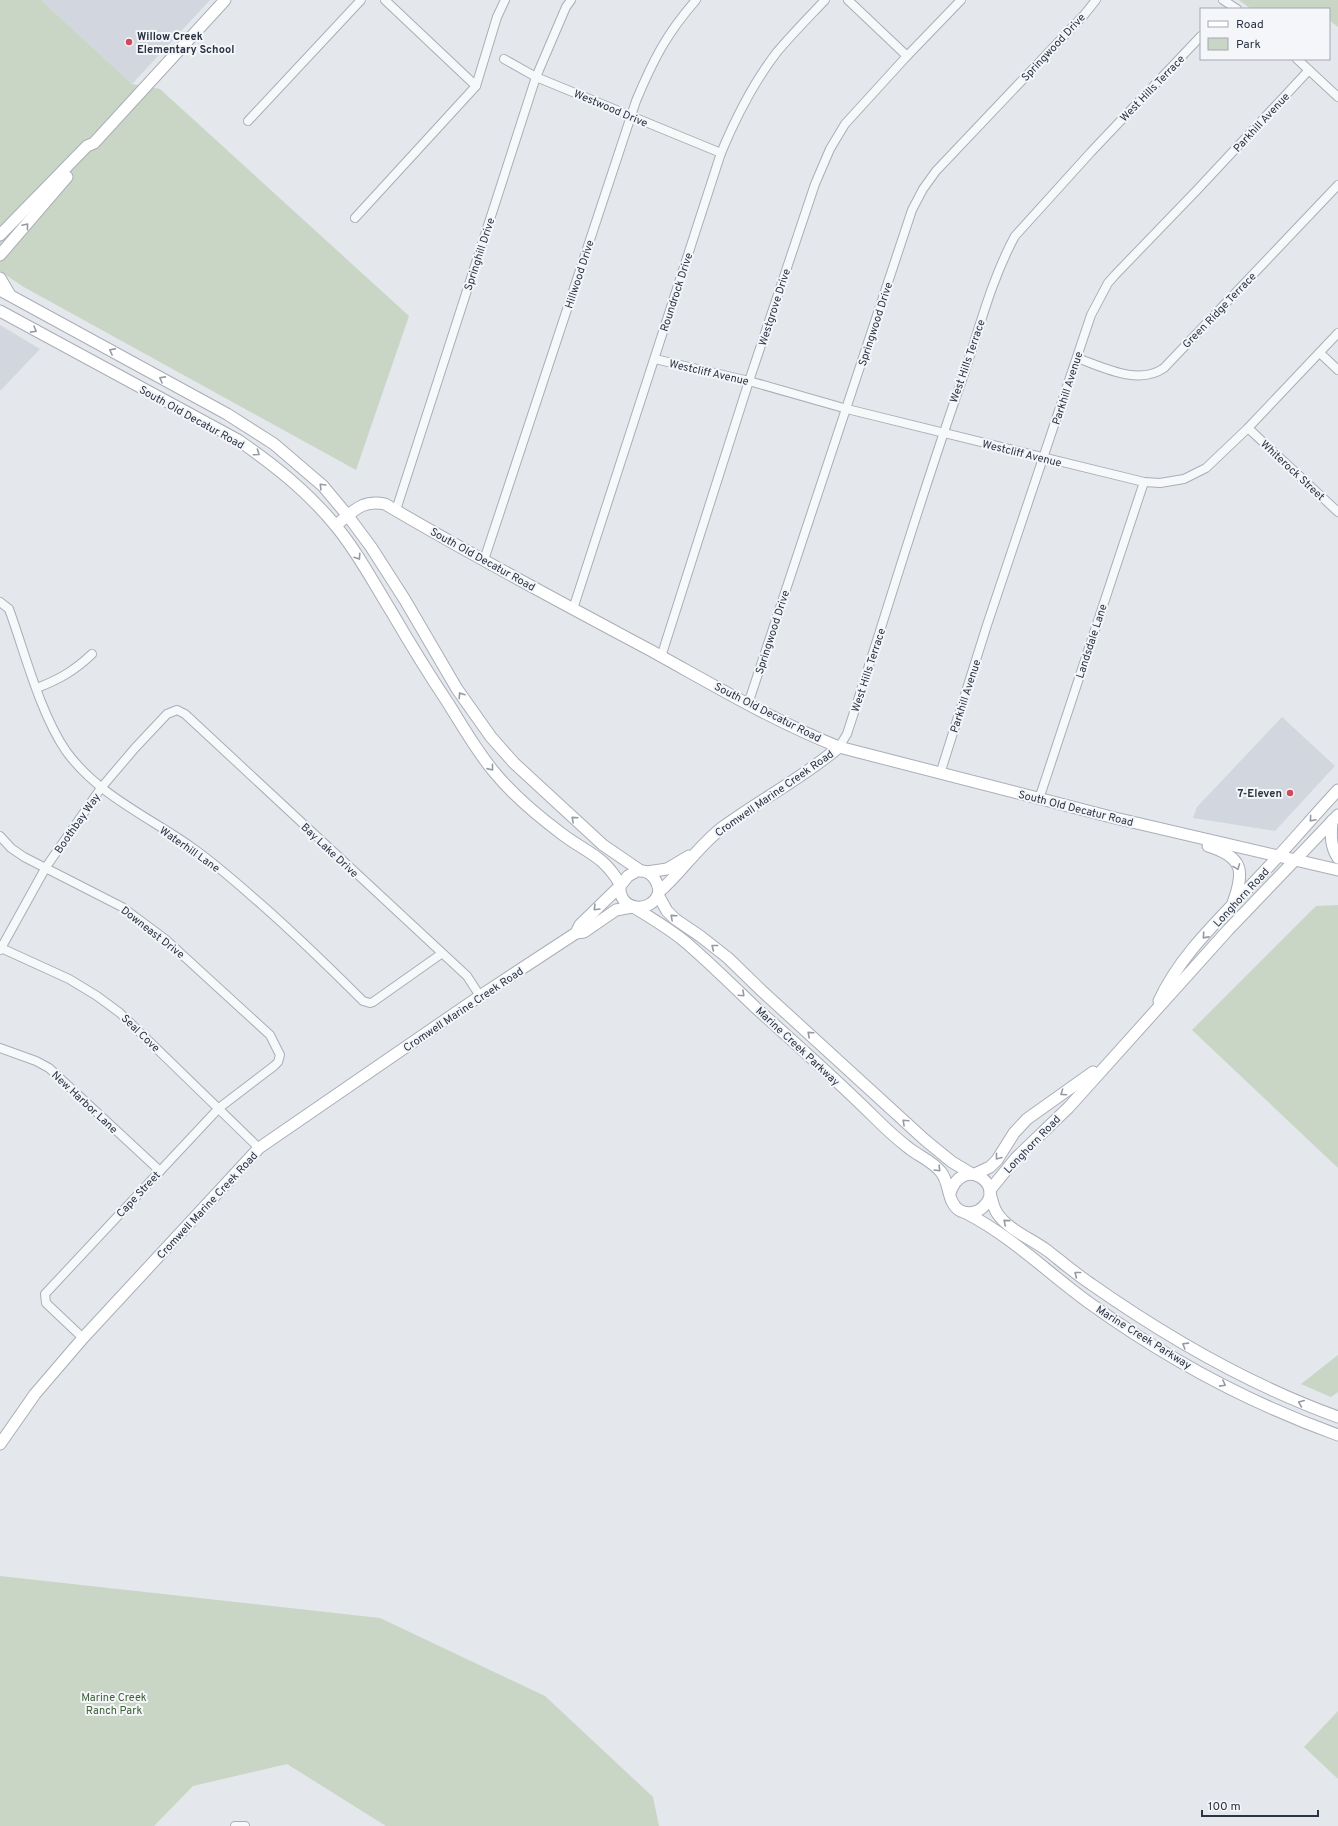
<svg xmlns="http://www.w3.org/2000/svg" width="1338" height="1826" font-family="Overpass,sans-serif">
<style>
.built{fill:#d2d6de}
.green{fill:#c9d6c5}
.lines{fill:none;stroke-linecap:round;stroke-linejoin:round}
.street-casing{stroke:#a9aeb7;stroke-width:10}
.secondary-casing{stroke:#a9aeb7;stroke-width:13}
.street{stroke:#f7f8fa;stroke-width:8}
.secondary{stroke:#fff;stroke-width:11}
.oneway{stroke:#959aa2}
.poi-dot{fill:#d1495b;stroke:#f4f6f9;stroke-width:1.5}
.labels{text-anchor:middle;stroke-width:4;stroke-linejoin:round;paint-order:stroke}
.poi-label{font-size:11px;font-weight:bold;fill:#2b3445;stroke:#f4f6f9;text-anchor:start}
.street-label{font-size:11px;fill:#2b3445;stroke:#f4f6f9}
.park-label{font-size:11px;fill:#3f6138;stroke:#f4f6f9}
</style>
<rect width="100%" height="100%" fill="#e4e7ec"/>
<g class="built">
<path d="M41 0H210L132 84Z"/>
<path d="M0 325 40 349 0 391Z"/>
<path d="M1282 717 1335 766 1275 831 1193 818 1197 807Z"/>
</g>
<g class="green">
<path d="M0 0H41L132 84 160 89 409 316 356 470 22 286 0 271Z"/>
<path d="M1239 0H1338V27L1329 20V9H1251Z"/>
<path d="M1338 905V1168L1192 1030 1316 906Z"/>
<path d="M1338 1355V1392L1331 1397 1301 1384Z"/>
<path d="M0 1576 380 1618 545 1696 653 1797 659 1826H386L287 1764 193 1786 154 1826H0Z"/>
<path d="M1338 1711V1779L1304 1747Z"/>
</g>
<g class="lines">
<g class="street-casing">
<g id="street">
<path d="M848 0 907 56"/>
<path d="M1223 0 1237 9"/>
<path d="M504 59 536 77 721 153"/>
<path d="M1297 59 1338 97"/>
<path d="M476 86 497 17 505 0"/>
<path d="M248 121 361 0"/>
<path d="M355 218 476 86 385 0"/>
<path d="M1320 353 1338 370"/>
<path d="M1077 358C1103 367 1138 386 1164 368L1338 185"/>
<path d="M655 359 749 381 847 409 1144 482 1160 483 1184 479 1206 468 1248 428 1338 333"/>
<path d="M1248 428 1338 512"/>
<path d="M396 510 536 77 566 7 571 0"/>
<path d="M484 560 636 101C653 60 667 33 696 0"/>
<path d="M0 602 9 609C25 653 40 713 66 751 98 795 147 816 190 846 216 864 239 885 262 905 297 936 330 968 363 1001L370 1003 373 1002 441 954"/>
<path d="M573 609 721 153C736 117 753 83 777 52 792 34 809 17 825 0"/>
<path d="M661 657 749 381 815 184 830 149 845 124 907 56 961 0"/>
<path d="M37 688C60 679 74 671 92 654"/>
<path d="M748 704 912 210 923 189 936 171 1084 15 1096 0"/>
<path d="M839 747 847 734C886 615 921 495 963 377 979 330 991 280 1015 236L1091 152 1201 36"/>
<path d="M940 774 987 625 1091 315 1108 283 1115 275 1197 190 1309 70"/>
<path d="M1039 799 1144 482"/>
<path d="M0 836 11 848 24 857 122 907 165 939 270 1035 280 1055 278 1062 274 1066 219 1108 45 1294 46 1303 83 1338"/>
<path d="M1 948 69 979 97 996 120 1013 259 1148"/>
<path d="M0 950 46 867 101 788 135 748 167 714 177 710 185 714 467 976 480 996"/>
<path d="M0 1048 36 1061 49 1068 160 1171"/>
<path d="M235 1826H245"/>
</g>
</g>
<g class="secondary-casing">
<g id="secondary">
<path d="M0 235 87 146 94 143 225 0"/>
<path d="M0 255 67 177"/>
<path d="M0 278 10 295"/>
<path d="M0 290 227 414 274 444 323 486 348 516 371 547 405 600 457 689 491 737 514 763 603 845 641 871"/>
<path d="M0 311 238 440C274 465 307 491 335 525 357 551 373 582 391 611 409 642 428 673 448 703 463 727 477 752 495 773 514 796 538 816 562 834 587 853 603 855 620 884"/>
<path d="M336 525C353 512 362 499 385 504 471 555 560 602 648 649 710 683 773 721 839 747L1115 818 1338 870"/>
<path d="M1332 821C1331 834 1330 846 1338 858"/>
<path d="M1208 846C1243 857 1245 870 1233 903"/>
<path d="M637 871C650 869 658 880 659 892 652 915 618 911 620 886L628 876Z"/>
<path d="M647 872 667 869 689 856"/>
<path d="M659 892C682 872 698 846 723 827 761 799 803 778 839 747"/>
<path d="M658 895 667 911 675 919 700 936 728 958 762 991 925 1140 952 1162 972 1174"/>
<path d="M635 908C651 918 668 928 683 940 708 961 732 985 756 1008 796 1044 836 1079 874 1117 885 1128 897 1139 910 1149 921 1157 933 1162 941 1172 950 1183 947 1202 959 1210 967 1215 978 1213 984 1206 1006 1185 963 1154 950 1193"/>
<path d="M576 933 580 925 620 886"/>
<path d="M1159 1001C1181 953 1223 916 1258 878 1286 849 1311 819 1338 790"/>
<path d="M975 1174 990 1167 997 1160 1014 1133 1027 1119 1093 1072"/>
<path d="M990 1190 1016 1158 1069 1107 1228 930 1338 815"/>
<path d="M990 1193C992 1200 993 1207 997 1213 1008 1230 1032 1239 1048 1251 1062 1262 1076 1274 1091 1284 1168 1338 1249 1385 1338 1417"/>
<path d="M966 1213C1011 1236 1047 1272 1088 1302 1164 1357 1249 1403 1338 1435"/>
<path d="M0 1444 35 1394 83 1338 259 1148 480 996 576 933 584 932 616 910 632 907"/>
</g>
</g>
<use href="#street" class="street"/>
<use href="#secondary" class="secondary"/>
</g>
<defs><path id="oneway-chevron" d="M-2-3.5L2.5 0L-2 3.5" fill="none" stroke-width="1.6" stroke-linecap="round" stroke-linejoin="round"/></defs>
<g class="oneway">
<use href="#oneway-chevron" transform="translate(26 226) rotate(-50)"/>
<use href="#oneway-chevron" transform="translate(34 330) rotate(29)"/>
<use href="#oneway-chevron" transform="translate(112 351) rotate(-152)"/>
<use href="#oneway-chevron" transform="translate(162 379) rotate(-151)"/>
<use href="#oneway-chevron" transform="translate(257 453) rotate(35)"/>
<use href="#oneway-chevron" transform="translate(322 486) rotate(-135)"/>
<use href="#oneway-chevron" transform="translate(358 557) rotate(57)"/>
<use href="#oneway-chevron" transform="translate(461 695) rotate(-123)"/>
<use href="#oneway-chevron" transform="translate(491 768) rotate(51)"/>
<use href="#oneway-chevron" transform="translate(574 819) rotate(-138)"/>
<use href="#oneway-chevron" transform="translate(1312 819) rotate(131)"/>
<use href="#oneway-chevron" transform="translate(1237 867) rotate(69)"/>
<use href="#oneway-chevron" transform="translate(596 908) rotate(135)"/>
<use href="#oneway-chevron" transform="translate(673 917) rotate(-138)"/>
<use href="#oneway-chevron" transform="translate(1205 936) rotate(132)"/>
<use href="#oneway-chevron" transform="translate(714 947) rotate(-142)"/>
<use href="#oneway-chevron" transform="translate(742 994) rotate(43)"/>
<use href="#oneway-chevron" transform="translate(810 1034) rotate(-138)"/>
<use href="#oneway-chevron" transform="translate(1063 1093) rotate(146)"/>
<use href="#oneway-chevron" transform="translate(905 1122) rotate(-137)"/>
<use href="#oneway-chevron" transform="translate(998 1157) rotate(128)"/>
<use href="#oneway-chevron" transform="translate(938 1169) rotate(46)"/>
<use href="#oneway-chevron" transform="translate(1006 1222) rotate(-140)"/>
<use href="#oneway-chevron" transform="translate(1077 1274) rotate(-142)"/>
<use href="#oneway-chevron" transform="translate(1185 1345) rotate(-148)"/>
<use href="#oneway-chevron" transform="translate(1223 1384) rotate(28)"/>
<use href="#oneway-chevron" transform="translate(1301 1403) rotate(-157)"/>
</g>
<g class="poi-dot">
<circle cx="129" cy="42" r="4"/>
<circle cx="1290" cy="793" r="4"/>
</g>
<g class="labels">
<g class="poi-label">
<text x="137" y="40">Willow Creek<tspan x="137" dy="13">Elementary School</tspan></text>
<text x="1282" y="797" text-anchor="end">7-Eleven</text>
</g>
<g class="street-label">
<text transform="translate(1053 47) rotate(-47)" y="4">Springwood Drive</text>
<text transform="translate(1152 88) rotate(-46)" y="4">West Hills Terrace</text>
<text transform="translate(611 108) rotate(23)" y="4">Westwood Drive</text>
<text transform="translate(1261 122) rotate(-47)" y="4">Parkhill Avenue</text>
<text transform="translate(479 254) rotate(-72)" y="4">Springhill Drive</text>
<text transform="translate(579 274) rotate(-72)" y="4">Hillwood Drive</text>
<text transform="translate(676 292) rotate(-72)" y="4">Roundrock Drive</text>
<text transform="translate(774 307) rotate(-72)" y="4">Westgrove Drive</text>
<text transform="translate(1219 310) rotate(-46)" y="4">Green Ridge Terrace</text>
<text transform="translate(875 324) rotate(-72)" y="4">Springwood Drive</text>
<text transform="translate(967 361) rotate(-71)" y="4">West Hills Terrace</text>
<text transform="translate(709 372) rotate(13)" y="4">Westcliff Avenue</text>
<text transform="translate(1067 388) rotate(-72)" y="4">Parkhill Avenue</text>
<text transform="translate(192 417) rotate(29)" y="4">South Old Decatur Road</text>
<text transform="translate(1022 453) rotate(14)" y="4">Westcliff Avenue</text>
<text transform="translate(1293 470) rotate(43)" y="4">Whiterock Street</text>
<text transform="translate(483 559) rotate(29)" y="4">South Old Decatur Road</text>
<text transform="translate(772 632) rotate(-72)" y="4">Springwood Drive</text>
<text transform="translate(1091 641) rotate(-72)" y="4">Landsdale Lane</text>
<text transform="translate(868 670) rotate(-72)" y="4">West Hills Terrace</text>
<text transform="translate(965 696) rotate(-72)" y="4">Parkhill Avenue</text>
<text transform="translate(768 712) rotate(27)" y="4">South Old Decatur Road</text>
<text transform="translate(774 793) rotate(-35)" y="4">Cromwell Marine Creek Road</text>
<text transform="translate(1076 808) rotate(14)" y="4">South Old Decatur Road</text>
<text transform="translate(77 823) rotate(-55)" y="4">Boothbay Way</text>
<text transform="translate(190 849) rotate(35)" y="4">Waterhill Lane</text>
<text transform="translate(330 850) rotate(43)" y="4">Bay Lake Drive</text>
<text transform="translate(1241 897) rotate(-47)" y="4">Longhorn Road</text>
<text transform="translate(153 932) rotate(38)" y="4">Downeast Drive</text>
<text transform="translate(463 1009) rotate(-34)" y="4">Cromwell Marine Creek Road</text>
<text transform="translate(141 1033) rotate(44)" y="4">Seal Cove</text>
<text transform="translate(798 1046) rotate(43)" y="4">Marine Creek Parkway</text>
<text transform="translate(85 1102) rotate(43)" y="4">New Harbor Lane</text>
<text transform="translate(1032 1144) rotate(-46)" y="4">Longhorn Road</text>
<text transform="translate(138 1194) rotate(-47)" y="4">Cape Street</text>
<text transform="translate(207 1205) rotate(-47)" y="4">Cromwell Marine Creek Road</text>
<text transform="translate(1144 1337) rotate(32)" y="4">Marine Creek Parkway</text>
</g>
<g class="park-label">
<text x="114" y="1701">Marine Creek<tspan x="114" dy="13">Ranch Park</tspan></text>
</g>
</g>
<rect x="1200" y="8" width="130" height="52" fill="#f4f6f9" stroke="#a4a8b1"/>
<rect x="1208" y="21" width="20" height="6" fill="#ffffff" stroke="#a4a8b1"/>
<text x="1236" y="28" font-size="12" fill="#2b3445">Road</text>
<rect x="1208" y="38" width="20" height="12" fill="#c9d6c5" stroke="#a4a8b1"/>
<text x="1236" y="48" font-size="12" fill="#2b3445">Park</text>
<path d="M1202 1810v6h116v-6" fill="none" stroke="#2b3445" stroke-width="2"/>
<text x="1208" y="1810" font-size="12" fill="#2b3445" stroke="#f4f6f9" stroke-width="3" paint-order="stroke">100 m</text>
</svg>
